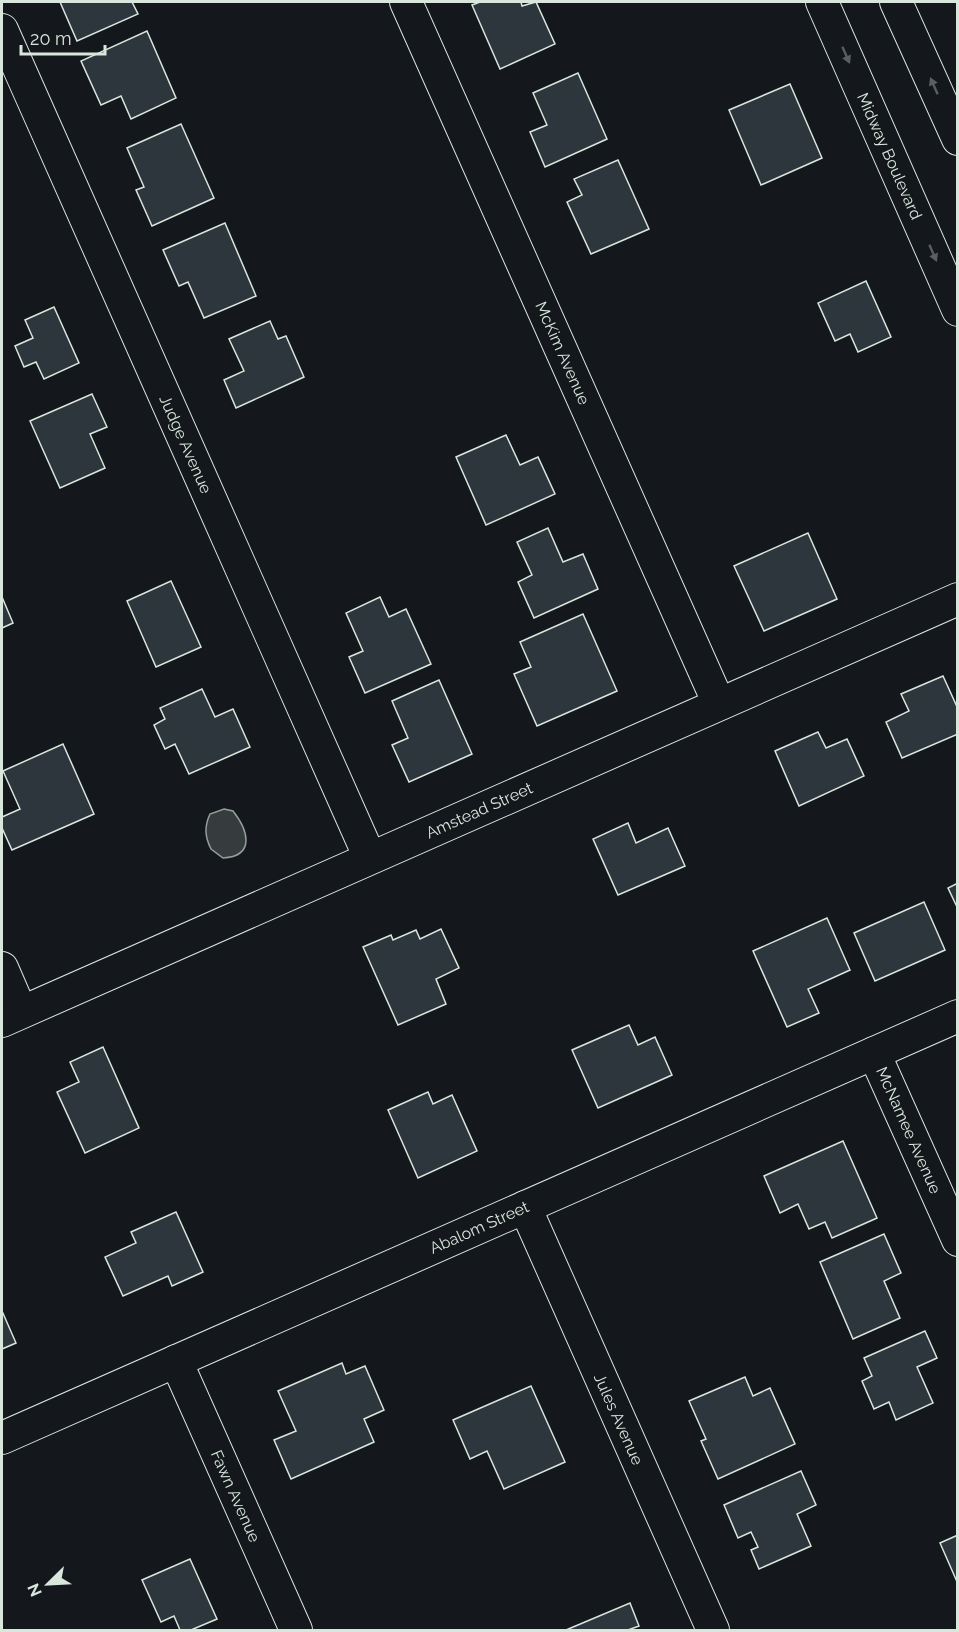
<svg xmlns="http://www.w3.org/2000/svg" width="959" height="1632" font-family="Raleway,sans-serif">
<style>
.water{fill:#363b3e;stroke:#939e99;stroke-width:1.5}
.building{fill:#2c363c;stroke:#d8e6dc;stroke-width:1.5}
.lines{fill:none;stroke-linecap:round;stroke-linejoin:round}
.minor-casing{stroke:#d8e6dc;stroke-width:34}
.minor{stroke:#14181c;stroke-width:32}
.oneway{fill:#59605f}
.labels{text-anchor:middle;stroke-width:4.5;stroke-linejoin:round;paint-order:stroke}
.street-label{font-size:16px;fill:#d8e6dc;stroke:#14181c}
</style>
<rect width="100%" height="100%" fill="#14181c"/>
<path class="water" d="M224 809 233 811C248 830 256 856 223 858L211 849C205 837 204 827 210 814Z"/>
<g class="building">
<path d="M60 2H132L138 14 77 41Z"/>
<path d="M480 2H521L522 6 536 2 555 44 500 69 472 5Z"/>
<path d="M147 31 176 98 131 119 121 96 101 105 81 61Z"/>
<path d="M578 73 607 139 545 167 530 132 547 125 533 93Z"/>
<path d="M790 84 822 158 761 185 729 110Z"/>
<path d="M181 124 214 198 152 226 136 190 144 187 127 148Z"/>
<path d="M618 160 649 229 591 254 567 202 582 195 574 179Z"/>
<path d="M225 223 256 296 204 318 188 282 179 286 163 250Z"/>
<path d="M866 281 891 337 858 352 850 334 835 341 818 303Z"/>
<path d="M54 307 79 363 44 379 36 362 24 367 15 346 33 338 25 320Z"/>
<path d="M270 321 278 339 286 336 304 377 236 408 224 380 244 371 229 339Z"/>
<path d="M92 394 107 427 90 434 105 468 60 488 30 421Z"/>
<path d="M506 435 520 465 538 457 555 494 486 525 456 457Z"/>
<path d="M548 528 563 562 583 554 598 589 534 618 518 582 532 575 517 542Z"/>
<path d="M808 533 837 599 764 631 734 566Z"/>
<path d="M171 581 201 647 156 667 127 601Z"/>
<path d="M2 597 13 623 2 628Z"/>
<path d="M380 597 389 617 406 609 431 664 365 693 349 657 363 651 346 613Z"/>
<path d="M583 614 617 691 537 726 514 674 531 667 520 642Z"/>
<path d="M943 676 958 709V734L902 758 886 722 909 711 901 694Z"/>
<path d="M439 680 472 754 409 782 392 745 408 738 392 701Z"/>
<path d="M202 689 215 717 233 709 250 747 189 774 175 744 165 749 154 725 165 719 160 708Z"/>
<path d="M818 732 826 748 847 739 864 776 799 806 775 751Z"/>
<path d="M63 744 94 814 12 850 2 828V817L20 809 3 771Z"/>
<path d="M628 823 636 843 668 828 685 866 618 895 593 839Z"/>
<path d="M958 883V909L948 888Z"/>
<path d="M924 902 945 950 875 981 854 933Z"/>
<path d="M827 918 850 970 808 989 819 1013 787 1027 753 951Z"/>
<path d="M441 929 459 968 436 979 446 1004 398 1025 363 947 391 935 393 940 416 930 420 939Z"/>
<path d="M629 1025 638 1045 655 1037 672 1075 598 1108 572 1050Z"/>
<path d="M103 1047 139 1128 85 1153 57 1092 79 1082 70 1062Z"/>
<path d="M428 1092 433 1104 452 1095 477 1151 418 1178 388 1110Z"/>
<path d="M843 1141 877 1218 832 1238 825 1222 809 1229 798 1204 780 1213 764 1176Z"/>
<path d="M176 1212 203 1272 172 1286 168 1276 123 1296 105 1257 136 1243 131 1232Z"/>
<path d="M884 1234 901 1273 884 1281 900 1318 853 1339 820 1262Z"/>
<path d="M2 1311 16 1343 2 1349Z"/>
<path d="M925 1331 937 1358 917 1367 933 1403 896 1420 889 1402 874 1409 862 1381 872 1376 864 1358Z"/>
<path d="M342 1363 346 1374 365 1366 384 1410 364 1419 374 1442 291 1479 274 1440 296 1431 278 1391Z"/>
<path d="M745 1377 753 1396 770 1388 795 1444 718 1479 701 1441 706 1439 689 1401Z"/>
<path d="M531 1386 565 1462 504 1489 487 1451 470 1459 453 1420Z"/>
<path d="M801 1471 816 1505 797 1514 811 1546 759 1569 751 1550 758 1547 751 1532 738 1538 724 1505Z"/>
<path d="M958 1535V1584L940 1543Z"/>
<path d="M190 1559 217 1619 191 1630H180L174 1616 161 1622 142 1580Z"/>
<path d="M630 1603 639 1626 628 1630H566Z"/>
</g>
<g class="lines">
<g class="minor-casing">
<g id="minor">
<path d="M406 2 719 704"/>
<path d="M822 2 958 310"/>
<path d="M896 2 958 139"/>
<path d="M2 30 370 858"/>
<path d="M2 968 21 1012"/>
<path d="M2 1021 958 599"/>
<path d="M874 1053 958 1240"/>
<path d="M525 1207 713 1630"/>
<path d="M176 1361 296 1630"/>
<path d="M2 1438 958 1016"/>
</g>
</g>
<use href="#minor" class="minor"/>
</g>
<defs><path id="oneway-solid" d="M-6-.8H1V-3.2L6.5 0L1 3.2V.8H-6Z" transform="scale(1.5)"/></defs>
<g class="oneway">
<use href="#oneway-solid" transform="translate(846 55) rotate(66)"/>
<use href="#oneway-solid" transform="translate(934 86) rotate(-114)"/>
<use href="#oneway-solid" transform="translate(933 253) rotate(66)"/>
</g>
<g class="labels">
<g class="street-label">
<text transform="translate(890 156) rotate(66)" y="6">Midway Boulevard</text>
<text transform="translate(563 353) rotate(66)" y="6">McKim Avenue</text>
<text transform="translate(186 444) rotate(66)" y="6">Judge Avenue</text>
<text transform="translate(479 810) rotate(-24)" y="6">Amstead Street</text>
<text transform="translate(909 1130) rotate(66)" y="6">McNamee Avenue</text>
<text transform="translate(479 1227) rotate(-24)" y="6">Abalom Street</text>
<text transform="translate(619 1419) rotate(66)" y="6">Jules Avenue</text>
<text transform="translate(236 1496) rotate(66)" y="6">Fawn Avenue</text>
</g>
</g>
<rect width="959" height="1632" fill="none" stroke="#d8e6dc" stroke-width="6"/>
<g transform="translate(48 1584) rotate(246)" stroke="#14181c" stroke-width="4.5" paint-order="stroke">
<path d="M0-4.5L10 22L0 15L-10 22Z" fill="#d8e6dc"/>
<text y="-9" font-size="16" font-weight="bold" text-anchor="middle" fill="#d8e6dc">N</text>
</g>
<path d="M21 45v9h84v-9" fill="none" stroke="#d8e6dc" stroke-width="3"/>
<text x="30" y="45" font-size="18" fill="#d8e6dc" stroke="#14181c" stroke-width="4.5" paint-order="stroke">20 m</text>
</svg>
